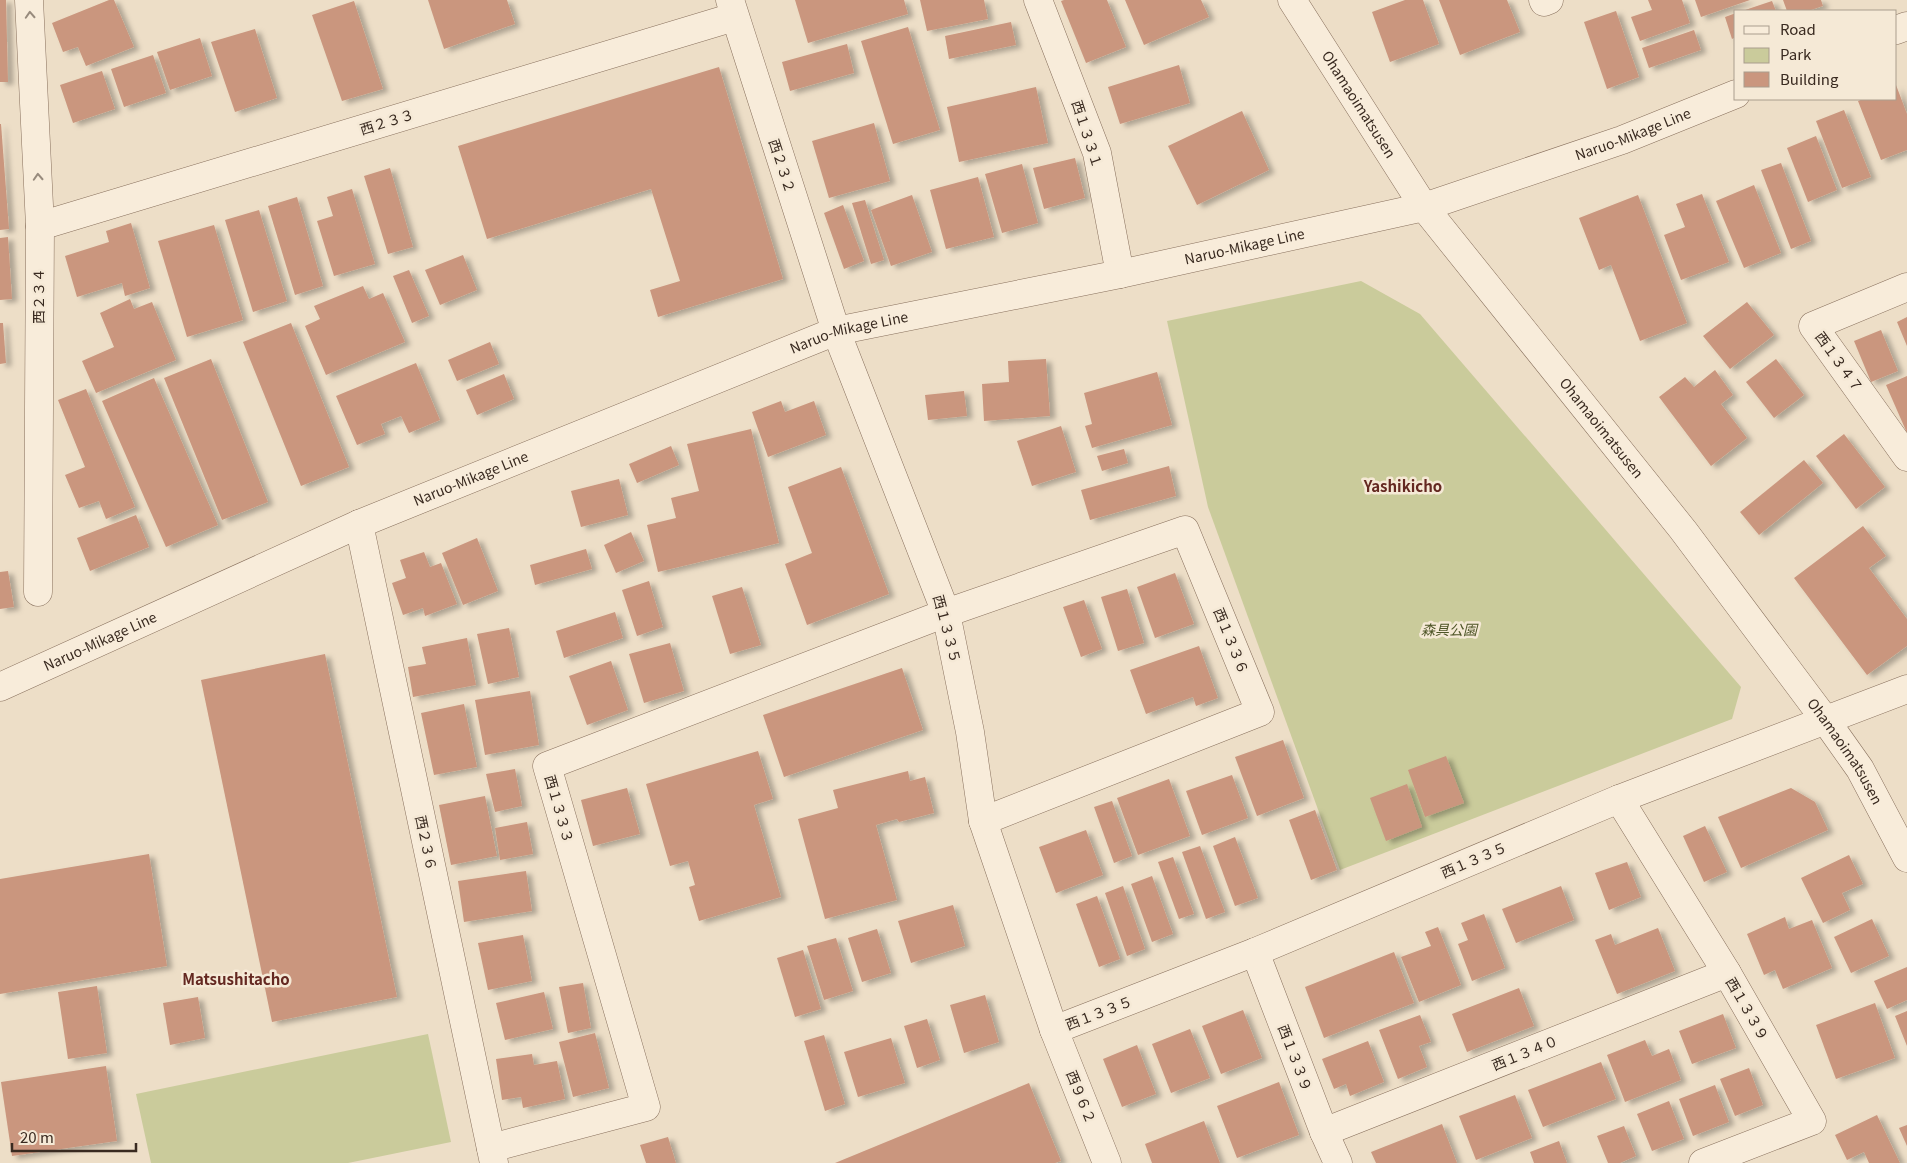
<svg xmlns="http://www.w3.org/2000/svg" width="1907" height="1163" font-family="Georgia,'Noto Sans JP',serif">
<style>
.green{fill:#cacb9b}
.building{fill:#ca967e;filter:url(#shadow)}
.lines{fill:none;stroke-linecap:round;stroke-linejoin:round}
.minor-casing{stroke:#88705d;stroke-width:29}
.tertiary-casing{stroke:#88705d;stroke-width:29}
.minor{stroke:#f8ecda;stroke-width:28}
.tertiary{stroke:#f8ecda;stroke-width:28}
.oneway{stroke:#988b7d}
.labels{text-anchor:middle;stroke-width:5;stroke-linejoin:round;paint-order:stroke}
.street-label{font-size:14px;fill:#392a20;stroke:#f5e9d6}
.park-label{font-size:14px;font-style:italic;fill:#4e5527;stroke:#f5e9d6}
.neighbourhood-label{font-size:15px;font-weight:bold;fill:#642821;stroke:#f5e9d6}
</style>
<defs>
<filter id="shadow"><feDropShadow dx="5.5" dy="3" stdDeviation="2.5" flood-color="#0004"/></filter>
</defs>
<rect width="100%" height="100%" fill="#eddec7"/>
<g class="green">
<path d="M1361 281 1420 314 1741 687 1732 719 1340 870 1208 507 1167 321Z"/>
<path d="M428 1034 451 1142 348 1163H151L136 1094Z"/>
</g>
<g class="building">
<path d="M0 0H6L8 82H0Z"/>
<path d="M109 0H114L134 47 86 66 78 47 63 52 52 23Z"/>
<path d="M428 0H507L515 24 444 49Z"/>
<path d="M795 0H904L908 14 808 43Z"/>
<path d="M920 0H984L988 19 927 31Z"/>
<path d="M1064 0H1107L1126 47 1086 63 1061 1Z"/>
<path d="M1125 0H1201L1209 17 1144 45Z"/>
<path d="M1405 0H1423L1439 44 1390 62 1372 12Z"/>
<path d="M1439 0H1507L1520 32 1460 55Z"/>
<path d="M1648 0H1682L1690 23 1640 41 1631 17 1652 10Z"/>
<path d="M1695 0H1750L1701 17Z"/>
<path d="M1783 0H1821L1823 6 1808 11H1787Z"/>
<path d="M354 1 383 89 342 101 312 15Z"/>
<path d="M1772 1 1776 11H1742Z"/>
<path d="M1616 11 1639 77 1607 89 1584 22Z"/>
<path d="M1736 13V37L1732 39 1725 17Z"/>
<path d="M1011 22 1016 45 949 59 945 36Z"/>
<path d="M908 27 940 130 893 144 861 41Z"/>
<path d="M255 29 277 98 235 112 211 42Z"/>
<path d="M1694 30 1701 50 1649 68 1642 48Z"/>
<path d="M200 38 212 76 170 90 157 52Z"/>
<path d="M847 44 854 73 790 91 782 62Z"/>
<path d="M153 55 166 93 124 107 111 69Z"/>
<path d="M1179 65 1190 103 1120 124 1108 87Z"/>
<path d="M719 67 783 279 658 317 650 290 680 281 651 189 487 239 458 146Z"/>
<path d="M102 71 115 109 73 123 60 85Z"/>
<path d="M1896 85 1907 114V150L1881 160 1858 101 1863 99H1896Z"/>
<path d="M1036 87 1048 143 959 162 947 107Z"/>
<path d="M1844 110 1871 177 1842 188 1816 121Z"/>
<path d="M1242 111 1269 170 1197 205 1168 146Z"/>
<path d="M874 123 890 181 829 198 812 141Z"/>
<path d="M0 124H1L9 229 0 230Z"/>
<path d="M1816 136 1837 190 1808 202 1787 148Z"/>
<path d="M1075 158 1085 198 1044 209 1033 168Z"/>
<path d="M1781 163 1811 241 1791 249 1761 170Z"/>
<path d="M1022 164 1038 223 1002 233 985 174Z"/>
<path d="M390 168 413 247 388 254 364 176Z"/>
<path d="M978 177 994 237 946 249 930 190Z"/>
<path d="M1754 185 1781 253 1744 268 1716 201Z"/>
<path d="M352 189 375 264 334 276 317 221 333 216 327 197Z"/>
<path d="M1702 194 1729 262 1681 280 1664 235 1685 227 1676 204Z"/>
<path d="M912 195 932 252 891 266 871 210Z"/>
<path d="M1638 195 1687 323 1640 341 1611 265 1599 270 1579 218Z"/>
<path d="M297 197 323 286 295 295 268 206Z"/>
<path d="M865 200 884 260 871 264 852 203Z"/>
<path d="M843 205 864 261 844 269 824 213Z"/>
<path d="M259 210 287 301 253 312 225 220Z"/>
<path d="M131 223 150 288 125 296 122 283 77 297 65 256 109 242 106 231Z"/>
<path d="M214 225 243 320 187 337 158 241Z"/>
<path d="M8 237 12 299 0 300V238Z"/>
<path d="M463 255 477 290 440 305 425 270Z"/>
<path d="M409 270 429 316 412 323 393 276Z"/>
<path d="M363 286 369 299 383 293 405 342 326 375 305 326 320 319 314 306Z"/>
<path d="M130 299 134 309 152 302 176 360 96 393 82 361 114 347 100 313Z"/>
<path d="M1747 302 1774 335 1730 369 1703 336Z"/>
<path d="M1907 317V346L1897 322Z"/>
<path d="M0 323H3L6 363 0 364Z"/>
<path d="M291 323 349 467 301 486 243 342Z"/>
<path d="M1881 330 1898 371 1871 382 1854 341Z"/>
<path d="M490 342 499 364 457 381 448 360Z"/>
<path d="M211 359 268 502 222 520 164 378Z"/>
<path d="M1046 359 1050 416 984 421 982 384 1009 382 1008 361Z"/>
<path d="M1776 359 1804 395 1774 418 1746 382Z"/>
<path d="M416 363 440 420 409 433 401 416 381 424 385 434 357 445 336 396Z"/>
<path d="M1715 370 1733 395 1721 404 1747 438 1711 466 1659 397 1685 377 1694 387Z"/>
<path d="M1157 372 1172 425 1092 448 1085 426 1092 424 1084 393Z"/>
<path d="M504 374 514 399 477 415 466 390Z"/>
<path d="M1907 376V433L1886 385Z"/>
<path d="M154 378 218 525 166 547 102 401Z"/>
<path d="M86 389 135 507 106 519 99 501 79 508 65 475 85 467 58 400Z"/>
<path d="M964 391 967 416 928 420 925 395Z"/>
<path d="M781 401 785 412 814 401 826 435 768 457 752 412Z"/>
<path d="M1061 426 1076 472 1032 486 1017 441Z"/>
<path d="M751 429 779 543 658 572 647 525 676 518 671 498 699 491 687 444Z"/>
<path d="M1844 434 1885 487 1856 509 1816 456Z"/>
<path d="M671 446 679 465 637 483 629 464Z"/>
<path d="M1124 449 1128 463 1102 471 1097 456Z"/>
<path d="M1804 460 1823 483 1759 535 1740 512Z"/>
<path d="M1169 466 1176 496 1090 520 1081 490Z"/>
<path d="M841 467 889 594 807 625 785 564 812 553 788 487Z"/>
<path d="M619 479 628 515 581 527 571 491Z"/>
<path d="M136 515 149 547 90 571 77 538Z"/>
<path d="M1863 526 1886 556 1869 568 1907 619V646L1867 675 1794 578Z"/>
<path d="M631 532 644 561 616 573 604 545Z"/>
<path d="M477 538 498 591 463 605 442 553Z"/>
<path d="M586 549 592 569 535 585 530 565Z"/>
<path d="M424 552 430 567 441 563 457 604 425 616 423 608 403 615 392 583 406 578 400 560Z"/>
<path d="M8 571 14 607 0 609V572Z"/>
<path d="M1175 573 1194 624 1155 638 1137 587Z"/>
<path d="M649 581 663 627 637 636 622 590Z"/>
<path d="M742 587 761 645 730 654 712 596Z"/>
<path d="M1127 589 1144 643 1118 651 1101 597Z"/>
<path d="M1084 600 1102 649 1081 657 1063 607Z"/>
<path d="M615 612 623 638 564 658 556 631Z"/>
<path d="M509 628 519 677 488 684 477 634Z"/>
<path d="M467 638 476 685 413 697 408 667 426 664 422 647Z"/>
<path d="M670 643 684 691 644 703 629 654Z"/>
<path d="M1199 646 1218 698 1196 706 1193 697 1146 714 1130 670Z"/>
<path d="M325 654 397 997 272 1022 201 680Z"/>
<path d="M611 661 628 710 587 725 569 676Z"/>
<path d="M902 668 923 730 784 777 763 715Z"/>
<path d="M530 691 539 745 485 755 475 700Z"/>
<path d="M464 704 477 767 434 775 421 713Z"/>
<path d="M1283 740 1304 798 1257 816 1235 757Z"/>
<path d="M758 751 773 799 754 805 781 897 699 921 689 887 695 885 688 861 670 866 646 784Z"/>
<path d="M1446 756 1464 803 1425 817 1408 770Z"/>
<path d="M515 769 522 806 495 812 486 774Z"/>
<path d="M908 771 910 781 925 777 934 813 899 822 897 819 876 825 897 900 825 919 798 819 838 808 833 790Z"/>
<path d="M1232 775 1248 818 1202 835 1186 791Z"/>
<path d="M1169 779 1190 836 1138 855 1117 798Z"/>
<path d="M1407 784 1422 827 1386 841 1370 798Z"/>
<path d="M627 788 640 834 593 846 581 800Z"/>
<path d="M1791 788 1815 802 1828 830 1741 868 1718 817Z"/>
<path d="M485 796 497 856 451 865 439 805Z"/>
<path d="M1112 801 1132 856 1114 863 1094 807Z"/>
<path d="M1315 810 1337 870 1311 880 1289 820Z"/>
<path d="M527 822 533 854 500 860 495 828Z"/>
<path d="M1705 826 1727 872 1704 882 1683 836Z"/>
<path d="M1086 830 1103 875 1056 893 1039 847Z"/>
<path d="M1235 837 1258 898 1235 906 1213 846Z"/>
<path d="M1200 846 1225 912 1206 919 1182 852Z"/>
<path d="M149 854 167 966 0 994V879Z"/>
<path d="M1849 855 1863 884 1842 893 1850 910 1823 923 1801 878Z"/>
<path d="M1173 857 1194 914 1179 919 1158 862Z"/>
<path d="M1627 862 1641 897 1609 910 1595 873Z"/>
<path d="M526 871 532 911 464 922 458 881Z"/>
<path d="M1152 876 1173 934 1152 942 1131 884Z"/>
<path d="M1123 886 1145 949 1127 956 1105 893Z"/>
<path d="M1561 886 1574 920 1516 943 1502 909Z"/>
<path d="M1097 896 1120 959 1099 967 1076 904Z"/>
<path d="M953 905 965 946 911 963 898 921Z"/>
<path d="M1484 914 1505 968 1472 981 1458 944 1468 940 1461 923Z"/>
<path d="M1785 917 1789 929 1812 920 1832 968 1783 989 1775 970 1764 975 1747 934Z"/>
<path d="M1872 919 1889 956 1851 973 1834 937Z"/>
<path d="M1438 927 1461 985 1419 1002 1401 957 1431 946 1425 932Z"/>
<path d="M1658 928 1675 971 1617 994 1595 940 1611 934 1615 945Z"/>
<path d="M877 929 891 973 862 982 848 938Z"/>
<path d="M523 935 532 981 488 990 478 943Z"/>
<path d="M836 938 853 991 824 1000 807 946Z"/>
<path d="M803 950 821 1009 795 1017 777 958Z"/>
<path d="M1394 952 1414 1003 1324 1038 1305 987Z"/>
<path d="M1907 967V1000L1887 1009 1874 981Z"/>
<path d="M583 983 591 1028 568 1033 559 987Z"/>
<path d="M97 986 107 1053 68 1059 58 992Z"/>
<path d="M1519 988 1534 1026 1467 1052 1452 1014Z"/>
<path d="M544 992 553 1029 505 1040 496 1003Z"/>
<path d="M985 995 999 1042 964 1053 950 1005Z"/>
<path d="M198 997 205 1038 170 1045 163 1003Z"/>
<path d="M1875 1003 1895 1058 1836 1079 1816 1025Z"/>
<path d="M1243 1010 1262 1058 1221 1074 1202 1026Z"/>
<path d="M1907 1011V1046L1895 1016Z"/>
<path d="M1723 1014 1736 1048 1692 1064 1679 1031Z"/>
<path d="M1420 1015 1431 1042 1419 1046 1427 1067 1398 1079 1379 1030Z"/>
<path d="M927 1019 940 1060 917 1068 904 1026Z"/>
<path d="M1190 1029 1210 1078 1171 1093 1152 1044Z"/>
<path d="M595 1033 609 1088 573 1097 559 1042Z"/>
<path d="M824 1035 845 1104 825 1111 804 1041Z"/>
<path d="M891 1038 905 1083 858 1097 844 1052Z"/>
<path d="M1645 1040 1652 1056 1669 1049 1681 1080 1625 1102 1607 1055Z"/>
<path d="M1368 1041 1384 1082 1350 1096 1346 1084 1334 1089 1322 1059Z"/>
<path d="M1137 1045 1156 1094 1122 1107 1103 1059Z"/>
<path d="M532 1054 534 1065 557 1061 565 1099 523 1108 521 1097 502 1100 496 1059Z"/>
<path d="M1601 1062 1616 1099 1543 1127 1528 1090Z"/>
<path d="M106 1066 117 1141 12 1156 1 1082Z"/>
<path d="M1749 1068 1763 1105 1735 1116 1720 1079Z"/>
<path d="M1279 1082 1299 1135 1237 1158 1217 1106Z"/>
<path d="M1029 1083 1061 1161 1055 1163H835Z"/>
<path d="M1715 1085 1729 1122 1693 1136 1679 1099Z"/>
<path d="M1515 1095 1532 1138 1476 1160 1459 1116Z"/>
<path d="M1669 1101 1684 1139 1652 1151 1637 1114Z"/>
<path d="M1877 1115 1900 1163H1869L1864 1152 1847 1160 1835 1135Z"/>
<path d="M1204 1121 1220 1163H1152L1145 1144Z"/>
<path d="M1442 1124 1457 1163H1376L1371 1152Z"/>
<path d="M1907 1125V1146L1899 1128Z"/>
<path d="M1624 1126 1636 1156 1620 1163H1608L1597 1136Z"/>
<path d="M668 1137 676 1163H646L640 1145Z"/>
<path d="M1559 1141 1567 1163H1534L1530 1152Z"/>
</g>
<g class="lines">
<g class="minor-casing">
<g id="minor">
<path d="M29 0 40 226 38 592"/>
<path d="M730 0 836 331 946 613 970 732 983 821 1054 1030 1107 1163"/>
<path d="M1038 0 1097 153 1120 274"/>
<path d="M1543 0 1544 2 1549 0"/>
<path d="M40 226 734 17"/>
<path d="M1907 287 1813 326 1907 457"/>
<path d="M359 524 494 1163"/>
<path d="M1619 799 1727 973 1812 1121 1703 1163"/>
<path d="M1255 952 1324 1132 1338 1163"/>
<path d="M1054 1030 1255 952 1619 799 1907 689"/>
<path d="M1324 1132 1727 973"/>
<path d="M491 1148 646 1107 547 766 946 613 1185 530 1260 712 983 821"/>
</g>
</g>
<g class="tertiary-casing">
<g id="tertiary">
<path id="s1" d="M1292 0 1424 207 1683 530 1826 721 1860 769 1907 858"/>
<path d="M1896 30 1907 26"/>
<path id="s2" d="M0 687 359 524 836 331 1120 274 1424 207 1622 140 1736 94"/>
</g>
</g>
<use href="#minor" class="minor"/>
<use href="#tertiary" class="tertiary"/>
</g>
<defs><path id="oneway-chevron" d="M-2-3.5L2.5 0L-2 3.5" fill="none" stroke-width="1.6" stroke-linecap="round" stroke-linejoin="round" transform="scale(1.25)"/></defs>
<g class="oneway">
<use href="#oneway-chevron" transform="translate(30 15) rotate(-93)"/>
<use href="#oneway-chevron" transform="translate(38 177) rotate(-93)"/>
</g>
<g class="labels">
<g class="street-label">
<text dy="5" stroke="none"><textPath href="#s1" startOffset="124">Ohamaoimatsusen</textPath></text>
<text transform="translate(387 122) rotate(-17)" y="5">西２３３</text>
<text transform="translate(1087 134) rotate(72)" y="5">西１３３１</text>
<text dy="5" stroke="none"><textPath href="#s2" startOffset="1731">Naruo-Mikage Line</textPath></text>
<text transform="translate(782 166) rotate(72)" y="5">西２３２</text>
<text dy="5" stroke="none"><textPath href="#s2" startOffset="1326">Naruo-Mikage Line</textPath></text>
<text transform="translate(39 296) rotate(-90)" y="5">西２３４</text>
<text dy="5" stroke="none"><textPath href="#s2" startOffset="921">Naruo-Mikage Line</textPath></text>
<text transform="translate(1839 362) rotate(54)" y="5">西１３４７</text>
<text dy="5" stroke="none"><textPath href="#s1" startOffset="529">Ohamaoimatsusen</textPath></text>
<text dy="5" stroke="none"><textPath href="#s2" startOffset="515">Naruo-Mikage Line</textPath></text>
<text transform="translate(947 629) rotate(75)" y="5">西１３３５</text>
<text transform="translate(1231 641) rotate(68)" y="5">西１３３６</text>
<text dy="5" stroke="none"><textPath href="#s2" startOffset="110">Naruo-Mikage Line</textPath></text>
<text dy="5" stroke="none"><textPath href="#s1" startOffset="934">Ohamaoimatsusen</textPath></text>
<text transform="translate(559 809) rotate(74)" y="5">西１３３３</text>
<text transform="translate(426 843) rotate(78)" y="5">西２３６</text>
<text transform="translate(1474 860) rotate(-23)" y="5">西１３３５</text>
<text transform="translate(1747 1009) rotate(60)" y="5">西１３３９</text>
<text transform="translate(1099 1013) rotate(-21)" y="5">西１３３５</text>
<text transform="translate(1525 1053) rotate(-22)" y="5">西１３４０</text>
<text transform="translate(1295 1058) rotate(69)" y="5">西１３３９</text>
<text transform="translate(1081 1097) rotate(68)" y="5">西９６２</text>
</g>
<g class="park-label">
<text x="1449" y="635">森具公園</text>
</g>
<g class="neighbourhood-label">
<text x="1403" y="492">Yashikicho</text>
<text x="236" y="985">Matsushitacho</text>
</g>
</g>
<rect x="1734" y="10" width="162" height="90" fill="#f5e9d6" stroke="#aa9d8d"/>
<rect x="1744" y="26" width="25" height="8" fill="#f8ecda" stroke="#aa9d8d"/>
<text x="1780" y="35" font-size="15" fill="#392a20">Road</text>
<rect x="1744" y="48" width="25" height="15" fill="#cacb9b" stroke="#aa9d8d"/>
<text x="1780" y="60" font-size="15" fill="#392a20">Park</text>
<rect x="1744" y="72" width="25" height="15" fill="#ca967e" stroke="#aa9d8d"/>
<text x="1780" y="85" font-size="15" fill="#392a20">Building</text>
<path d="M12 1143v8h124v-8" fill="none" stroke="#392a20" stroke-width="2.5"/>
<text x="20" y="1143" font-size="15" fill="#392a20" stroke="#f5e9d6" stroke-width="4" paint-order="stroke">20 m</text>
</svg>
